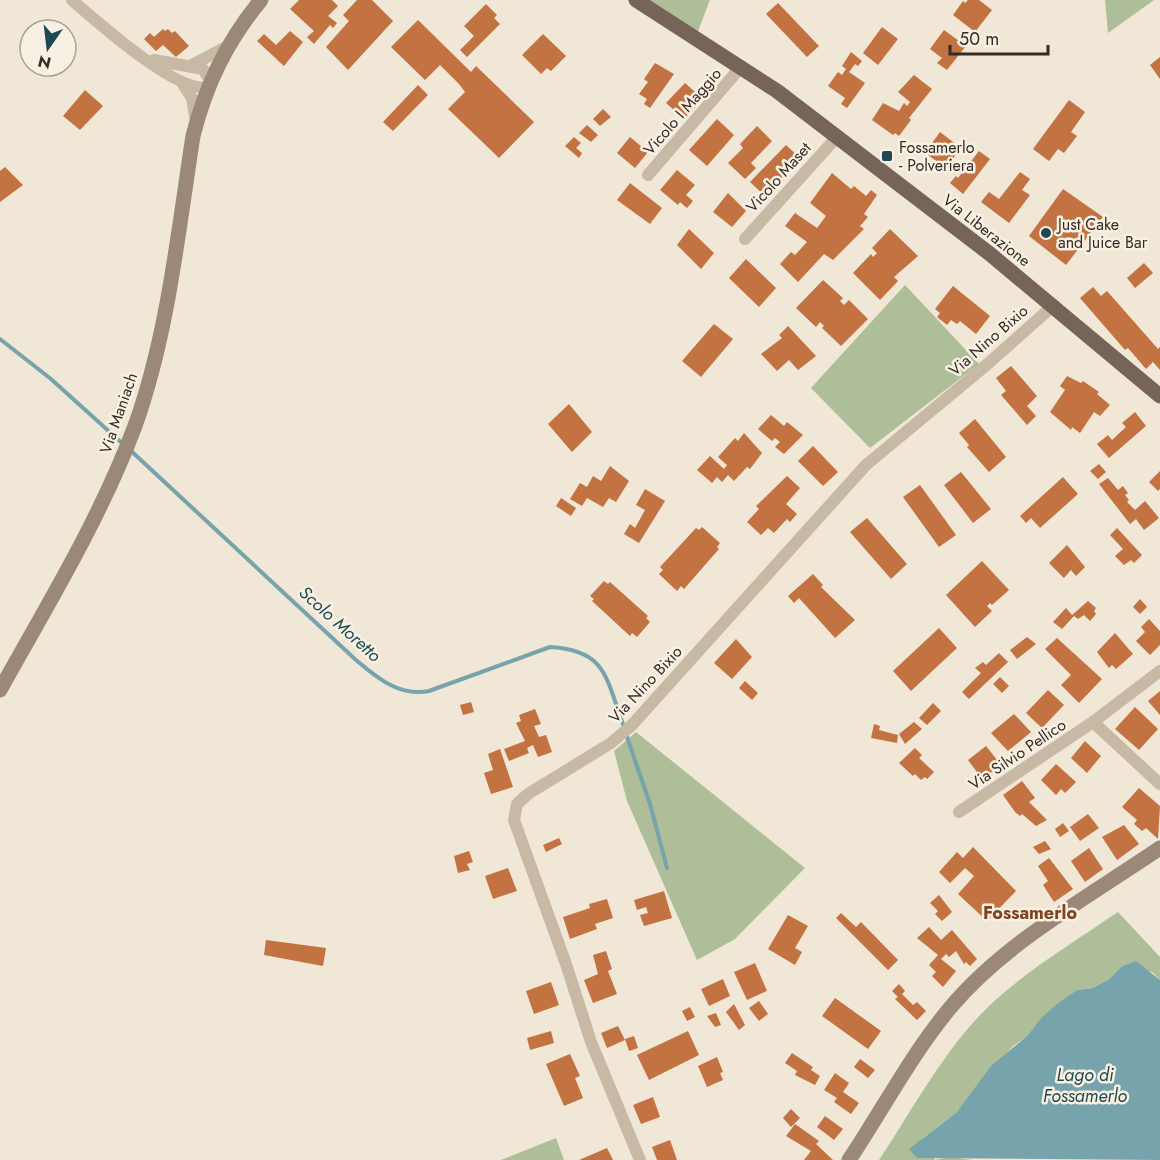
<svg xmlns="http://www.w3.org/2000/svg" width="1160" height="1160" font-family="Jost,sans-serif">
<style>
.green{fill:#adbe98}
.water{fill:#77a3ac}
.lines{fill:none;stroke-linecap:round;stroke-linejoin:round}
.stream{stroke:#77a3ac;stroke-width:4}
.building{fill:#c37242}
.street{stroke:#c7b9a4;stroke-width:12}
.secondary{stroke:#9b8876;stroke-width:15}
.primary{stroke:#756457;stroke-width:15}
.poi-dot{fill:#1c4953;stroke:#f8f1e3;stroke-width:2}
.labels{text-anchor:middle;stroke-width:5;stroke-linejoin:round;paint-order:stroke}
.street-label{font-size:16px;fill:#332b25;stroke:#f8f1e3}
.poi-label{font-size:16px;fill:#332b25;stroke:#f8f1e3;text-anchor:start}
.water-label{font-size:18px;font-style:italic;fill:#1c4953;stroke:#f8f1e3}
.neighbourhood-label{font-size:18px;font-weight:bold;fill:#804321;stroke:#f8f1e3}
</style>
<rect width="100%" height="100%" fill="#f0e7d7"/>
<g class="green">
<path d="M636 0H710L695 39Z"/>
<path d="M1105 0H1154L1108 33Z"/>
<path d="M905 285 979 364 870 448 811 388Z"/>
<path d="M636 732 805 868 735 939 697 960 627 801 614 751Z"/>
<path d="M1118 912 1160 957V980L1152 972 1121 967 1108 980 1093 988 1077 990 1041 1018 1027 1036 1012 1047 957 1112 923 1138 935 1160 949 1157 972 1160H879C913 1109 944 1050 988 1007 1027 970 1074 942 1118 912Z"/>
<path d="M556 1138 564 1160H501Z"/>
</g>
<path class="water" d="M1136 961 1160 980V1160L917 1158 909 1149 957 1112 991 1066 1027 1036 1041 1018 1057 1004 1077 990 1093 988 1108 980 1121 967Z"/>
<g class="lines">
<g class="stream">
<path d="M0 339 51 379 123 444"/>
<path d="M129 449 356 660C377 678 400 697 429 691L550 647C608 650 606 680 624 727"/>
<path d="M626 734 650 804 667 868"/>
</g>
</g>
<g class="building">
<path d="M299 0H332L338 6 328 16 337 23 333 28 330 25 314 44 307 37 314 31 290 9Z"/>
<path d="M357 0H372L393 21 348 70 326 47 349 21 343 15Z"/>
<path d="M968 0H979L992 10 975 32 953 15 963 1 965 3Z"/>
<path d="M778 3 819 46 807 57 766 14Z"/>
<path d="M486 4 497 15 494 18 500 24 467 57 460 50 474 36 464 26Z"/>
<path d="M418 20 471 72 476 66 534 122 499 158 448 109 465 92 459 84 440 65 425 80 391 47Z"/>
<path d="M882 27 898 39 878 65 863 53Z"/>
<path d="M163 29 165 31 168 29 172 33 175 31 189 46 176 57 163 45 156 51 144 39 150 33 154 37Z"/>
<path d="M944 30 966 46 947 70 937 63 942 58 930 49Z"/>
<path d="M290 31 303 42 284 66 257 41 264 34 276 45Z"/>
<path d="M543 34 566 56 551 71 547 68 541 74 522 55Z"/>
<path d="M851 52 862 61 858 66 855 64 849 72 865 83 847 108 841 104 845 98 828 86 838 72 842 75 846 69 842 66Z"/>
<path d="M1160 57V79L1150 65Z"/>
<path d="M655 63 674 74 650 108 644 104 647 99 639 94 648 82 644 79Z"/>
<path d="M914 75 932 89 909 118 911 120 899 136 895 133 893 135 872 120 883 103 899 111 904 103 907 106 910 102 898 92Z"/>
<path d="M685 83 703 99 684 119 666 103Z"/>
<path d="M418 85 428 95 393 131 383 122Z"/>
<path d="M85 90 103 106 80 130 63 116Z"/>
<path d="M1069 100 1085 112 1071 132 1077 136 1064 153 1058 149 1049 161 1033 149Z"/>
<path d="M603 109 611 117 600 126 593 119Z"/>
<path d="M717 119 734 135 707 166 689 150Z"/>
<path d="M587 125 598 135 591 142 579 133Z"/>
<path d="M757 126 772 141 751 163 756 168 745 179 728 163 743 148 740 144Z"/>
<path d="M940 132 961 148 946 168 925 153Z"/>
<path d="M574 137 581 143 576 148 582 153 579 158 565 146Z"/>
<path d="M630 137 648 152 635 168 617 153Z"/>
<path d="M786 145 800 158 765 196 750 182Z"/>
<path d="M979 151 990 159 963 194 950 183 956 176 958 178Z"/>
<path d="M5 167 23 185 0 202V171Z"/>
<path d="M677 170 695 185 686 195 693 201 687 208 680 202 678 205 660 190Z"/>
<path d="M1020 172 1030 179 1022 190 1030 195 1009 223 981 202 989 192 999 199Z"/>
<path d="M832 173 851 189 854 186 866 196 871 190 877 195 864 214 868 217 860 226 864 229 833 260 824 254 798 282 780 264 791 252 795 255 807 242 785 226 795 213 817 228 826 216 810 203Z"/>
<path d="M630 183 662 208 650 224 617 200Z"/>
<path d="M1063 189 1103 217 1066 265 1029 236Z"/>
<path d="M728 193 746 211 732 227 713 212Z"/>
<path d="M689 229 714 253 701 269 677 245Z"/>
<path d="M890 229 918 256 894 277 898 281 880 300 853 273 871 254 873 257 877 253 872 248Z"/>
<path d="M746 259 776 288 759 307 729 278Z"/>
<path d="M1144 263 1153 273 1135 288 1127 278Z"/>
<path d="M823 280 843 298 840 301 844 305 849 300 868 319 841 346 822 328 824 326 820 322 816 327 796 308Z"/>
<path d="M953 286 990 316 976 334 960 321 957 324 951 320 947 325 937 317 940 313 935 309Z"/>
<path d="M1093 287 1101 296 1107 291 1158 349 1160 347V370L1153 362 1146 369 1128 348 1125 350 1080 298Z"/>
<path d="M714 324 733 339 701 377 682 361Z"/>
<path d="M788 326 816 356 798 370 789 360 777 371 761 354 782 338 779 335Z"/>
<path d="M1011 366 1037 396 1027 406 1036 416 1027 425 1001 395 1006 391 996 378Z"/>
<path d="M1067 376 1081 383 1083 381 1099 392 1097 394 1110 405 1100 416 1094 412 1080 433 1072 427 1071 430 1050 412 1065 390 1060 386Z"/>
<path d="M569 404 592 432 572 452 548 424Z"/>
<path d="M1135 412 1146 426 1109 458 1097 444 1108 435 1112 440 1126 427 1122 423Z"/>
<path d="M771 415 784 426 787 422 803 435 784 454 775 447 780 442 775 438 772 441 758 429Z"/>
<path d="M975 419 1006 457 989 472 967 447 969 445 959 433Z"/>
<path d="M744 433 762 453 750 469 747 467 734 481 728 475 722 482 717 477 712 483 697 470 710 456 724 469 727 465 718 457 735 438 738 441Z"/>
<path d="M813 446 838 472 823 486 798 461Z"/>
<path d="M1099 464 1106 472 1098 479 1090 471Z"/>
<path d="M610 466 629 481 616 502 609 498 603 507 587 498 582 506 570 499 580 483 587 487 593 476 601 481Z"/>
<path d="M1160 471V489L1158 491 1149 482Z"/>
<path d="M961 472 991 509 973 523 944 485Z"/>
<path d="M787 476 800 488 786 504 797 514 790 522 787 519 774 533 768 528 761 535 747 522 759 509 756 506Z"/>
<path d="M1063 477 1078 494 1040 528 1031 518 1026 523 1020 516Z"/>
<path d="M1108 478 1118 490 1123 486 1128 493 1125 495 1129 500 1127 502 1135 510 1145 501 1159 518 1144 530 1136 519 1130 524 1099 484Z"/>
<path d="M920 485 956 535 939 547 903 497Z"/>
<path d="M645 489 665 501 639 543 624 534 630 524 635 528 645 510 636 505Z"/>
<path d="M561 498 576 508 571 516 556 506Z"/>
<path d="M867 518 907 564 891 579 850 532Z"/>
<path d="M702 527 720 543 717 547 719 549 684 589 681 586 677 591 659 574 663 570 660 567 696 528 699 530Z"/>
<path d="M1117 528 1142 555 1134 563 1131 560 1124 565 1115 556 1123 549 1110 535Z"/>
<path d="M1067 545 1085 567 1076 576 1071 570 1064 578 1049 563Z"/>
<path d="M982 561 1009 590 992 605 990 603 987 606 992 611 975 627 946 595Z"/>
<path d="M813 574 823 585 821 587 855 620 835 638 799 598 794 603 788 596Z"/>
<path d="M604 581 608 584 610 582 648 616 646 618 650 622 637 637 632 633 630 636 592 601 594 599 590 596Z"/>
<path d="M1140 599 1147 607 1140 614 1133 607Z"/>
<path d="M1088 601 1096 608 1094 611 1096 614 1090 621 1084 615 1078 619 1074 616 1062 629 1053 622 1066 608 1072 615Z"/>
<path d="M1149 619 1160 631V645L1150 655 1136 641 1145 632 1141 627Z"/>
<path d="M939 628 957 648 911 691 893 671Z"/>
<path d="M1115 633 1133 654 1116 669 1112 665 1109 668 1097 652Z"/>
<path d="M1027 637 1036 644 1017 659 1010 650Z"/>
<path d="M1057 638 1102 679 1079 703 1061 685 1071 675 1045 649Z"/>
<path d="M736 639 752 657 732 679 714 663Z"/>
<path d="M999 653 1008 662 969 699 962 692 981 673 975 668 983 662 986 665Z"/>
<path d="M1000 677 1009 686 1002 693 993 684Z"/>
<path d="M745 681 758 693 752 700 739 688Z"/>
<path d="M1048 690 1064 705 1042 728 1026 713Z"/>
<path d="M1160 691V715L1148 701Z"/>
<path d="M471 702 474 712 463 715 460 705Z"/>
<path d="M933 703 941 711 927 725 919 718Z"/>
<path d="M1135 707 1158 729 1139 750 1115 729Z"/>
<path d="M535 709 541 724 534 726 539 737 546 735 552 752 538 757 533 745 527 748 529 753 509 761 504 749 525 741 516 723 521 721 519 715Z"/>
<path d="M1014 714 1031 732 1008 751 991 733Z"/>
<path d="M914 722 922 729 905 744 899 734Z"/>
<path d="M874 724 880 726 879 730 898 735 897 743 871 738Z"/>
<path d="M1085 741 1101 756 1087 773 1071 758Z"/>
<path d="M986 746 1001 765 982 779 968 760Z"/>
<path d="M915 748 922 755 919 758 934 772 927 779 925 777 921 780 915 774 913 776 899 763Z"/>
<path d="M500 749 513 787 491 794 484 773 493 770 488 754Z"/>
<path d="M1056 764 1076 782 1065 793 1061 789 1056 795 1041 780Z"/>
<path d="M1022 781 1035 798 1029 802 1047 820 1036 826 1022 814 1020 816 1015 812 1003 795Z"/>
<path d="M1139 788 1160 806 1158 839 1146 828 1142 831 1134 824 1137 820 1122 807Z"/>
<path d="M1088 814 1099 828 1080 841 1070 827Z"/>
<path d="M1063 823 1069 831 1060 837 1055 829Z"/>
<path d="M1124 825 1139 844 1117 860 1102 837Z"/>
<path d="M559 838 562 844 546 852 543 845Z"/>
<path d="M1045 841 1051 849 1039 854 1033 847Z"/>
<path d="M973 847 1016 891 987 921 958 894 974 876 965 868 950 883 939 872 957 852 963 858Z"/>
<path d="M1089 848 1103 869 1085 882 1071 861Z"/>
<path d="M469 851 473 862 467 864 470 870 458 873 454 856Z"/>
<path d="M1049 858 1073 889 1054 902 1043 885 1048 881 1038 866Z"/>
<path d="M508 868 517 891 493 899 485 876Z"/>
<path d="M664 891 672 918 644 926 640 915 648 913 646 907 637 910 634 900Z"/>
<path d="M939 895 952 912 942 921 935 914 938 911 930 903Z"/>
<path d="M607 899 613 918 595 924 597 929 570 939 563 917 590 908 589 904Z"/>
<path d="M841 913 856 927 861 922 898 960 888 970 836 918Z"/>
<path d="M788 915 808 926 795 948 802 952 795 965 768 949Z"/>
<path d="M929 927 941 940 952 930 977 959 970 966 966 962 964 964 956 951 949 957 946 954 941 959 956 971 943 987 932 976 936 972 929 965 938 955 917 938Z"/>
<path d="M266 940 326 948 323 966 264 955Z"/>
<path d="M606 951 612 969 608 971 617 994 593 1003 584 980 598 974 593 955Z"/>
<path d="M755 963 767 991 747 1000 734 972Z"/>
<path d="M723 979 730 996 709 1006 701 989Z"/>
<path d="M551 982 559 1005 534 1014 526 991Z"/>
<path d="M899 984 905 991 902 994 913 1005 917 1002 926 1011 917 1020 895 999 898 997 892 991Z"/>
<path d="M835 998 881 1031 868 1049 822 1016Z"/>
<path d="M759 1001 768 1014 759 1021 749 1008Z"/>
<path d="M734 1004 745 1025 739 1030 726 1012Z"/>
<path d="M690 1007 695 1017 687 1021 682 1011Z"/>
<path d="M716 1013 721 1025 715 1027 707 1016Z"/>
<path d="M618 1026 625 1040 607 1048 601 1033Z"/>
<path d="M551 1031 554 1043 530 1050 527 1038Z"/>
<path d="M688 1031 699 1055 649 1080 637 1055Z"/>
<path d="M634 1036 638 1048 629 1051 625 1039Z"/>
<path d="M792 1053 813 1067 811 1070 820 1076 815 1085 795 1075 797 1071 785 1063Z"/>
<path d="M570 1054 580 1076 575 1078 583 1098 564 1106 546 1064Z"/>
<path d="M717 1057 723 1072 720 1073 723 1080 707 1087 698 1066Z"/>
<path d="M860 1059 875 1070 868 1078 854 1067Z"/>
<path d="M835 1073 849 1083 843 1092 859 1103 851 1114 834 1102 837 1098 824 1090Z"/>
<path d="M653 1097 660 1117 641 1124 633 1105Z"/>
<path d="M791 1109 800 1118 791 1127 783 1118Z"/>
<path d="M825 1116 843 1129 834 1140 817 1127Z"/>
<path d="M795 1124 819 1141 816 1144 833 1160H804L811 1151 786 1136Z"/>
<path d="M670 1140 677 1160H657L652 1147Z"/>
<path d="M607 1148 613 1160H579Z"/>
</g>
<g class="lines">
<g class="street">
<path d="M72 0C96 21 178 94 207 87"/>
<path d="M154 60 203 69 210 80"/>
<path d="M190 66 228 46"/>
<path d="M183 84 192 98 196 122"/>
<path d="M648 175 740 68"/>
<path d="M745 239 836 138"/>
<path d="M1093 722 1160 784"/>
<path d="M959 812 1093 722 1160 671"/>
<path d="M640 1160 591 1042 566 964 514 820 517 804 528 794 611 743 632 725 866 465 983 368 1054 305"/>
</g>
<g class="secondary">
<path d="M0 690C48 604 100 519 135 426 168 334 178 232 193 136 206 84 227 41 261 0"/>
<path d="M849 1160C883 1109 911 1055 950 1008 1005 942 1090 896 1160 848"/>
</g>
<path class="primary" d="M636 0 777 91 990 254 1160 396"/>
</g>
<g class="poi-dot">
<rect x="881" y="150" width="12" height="12" rx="3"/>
<circle cx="1046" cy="233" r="6"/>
</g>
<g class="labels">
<g class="street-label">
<text transform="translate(682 111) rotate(-49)" y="6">Vicolo I Maggio</text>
<text transform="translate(778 177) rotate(-48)" y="6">Vicolo Maset</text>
<text transform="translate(987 230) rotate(38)" y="6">Via Liberazione</text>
<text transform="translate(988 340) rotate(-41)" y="6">Via Nino Bixio</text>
<text transform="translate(118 413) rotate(-71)" y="6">Via Maniach</text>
<text transform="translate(645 684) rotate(-47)" y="6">Via Nino Bixio</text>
<text transform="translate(1017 754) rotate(-34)" y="6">Via Silvio Pellico</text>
</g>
<g class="poi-label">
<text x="899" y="153">Fossamerlo<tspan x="899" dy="18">- Polveriera</tspan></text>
<text x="1058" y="230">Just Cake<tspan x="1058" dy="18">and Juice Bar</tspan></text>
</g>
<g class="water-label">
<text transform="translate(340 624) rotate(42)" y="6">Scolo Moretto</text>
<text x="1085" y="1081">Lago di<tspan x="1085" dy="21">Fossamerlo</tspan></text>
</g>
<g class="neighbourhood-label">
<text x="1030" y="919">Fossamerlo</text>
</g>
</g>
<g transform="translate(48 48) rotate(194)"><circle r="28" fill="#f8f1e3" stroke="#a9a297" stroke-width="1.5"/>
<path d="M0-4.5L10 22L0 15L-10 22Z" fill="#1c4953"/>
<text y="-9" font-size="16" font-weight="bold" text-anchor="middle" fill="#332b25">N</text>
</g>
<path d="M950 45v9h98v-9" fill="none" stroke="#332b25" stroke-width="3"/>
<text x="959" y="45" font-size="18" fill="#332b25" stroke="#f8f1e3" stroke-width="4.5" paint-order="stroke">50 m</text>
</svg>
